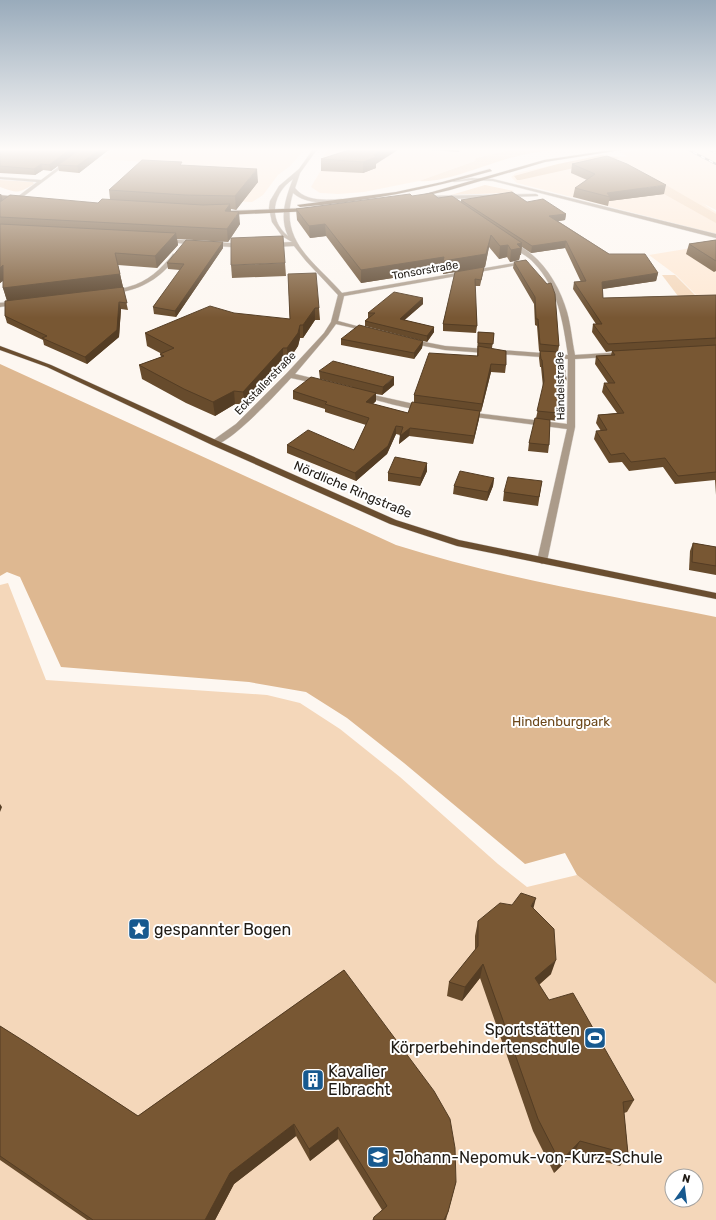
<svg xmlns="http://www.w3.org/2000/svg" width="716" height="1220" font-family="Rubik,sans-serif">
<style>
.built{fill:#fee8d3}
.green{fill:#f4d7ba;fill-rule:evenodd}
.forest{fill:#deb891}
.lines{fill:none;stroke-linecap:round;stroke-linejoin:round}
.minor-casing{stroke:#dad4ce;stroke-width:1}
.major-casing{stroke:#dad4ce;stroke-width:1}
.minor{fill:#ab9b8a;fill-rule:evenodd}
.major{fill:#6a4e30;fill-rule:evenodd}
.rail-casing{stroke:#79746e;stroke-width:2}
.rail{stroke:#fff;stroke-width:1.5;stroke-dasharray:4.5;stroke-linecap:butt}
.wall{fill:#674b2c}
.shaded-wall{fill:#543d24}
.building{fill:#785733;stroke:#543d24}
.labels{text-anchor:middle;stroke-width:4;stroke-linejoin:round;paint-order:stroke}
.far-street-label{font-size:11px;fill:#201b15;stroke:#fff}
.street-label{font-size:13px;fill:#201b15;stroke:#fff}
.park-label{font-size:13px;fill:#6c471a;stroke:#fff}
.near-poi-label{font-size:16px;fill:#201b15;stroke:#fff;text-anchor:start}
</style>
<rect width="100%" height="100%" fill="#fdf7f1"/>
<g class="built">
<path d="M116 148H306L290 166 278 175 263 195 252 202 188 199 173 164 101 159Z"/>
<path d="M328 148H518L476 158 475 161 419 181 364 192 338 194 320 193 311 187 327 160 322 159Z"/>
<path d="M662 148H716V210L702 203 716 212V234L521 184 517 183 511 177 516 173 577 160 613 156 628 157 621 152Z"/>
<path d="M716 244V319L701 300 676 275 649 255Z"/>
</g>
<g class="green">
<path d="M518 148H572C552 150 533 152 514 157 489 163 442 184 419 181L475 161 476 158Z"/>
<path d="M0 180 33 182 34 184C17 194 18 193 0 187Z"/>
<path d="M653 184 666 185 716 214V223L664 194Z"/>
<path d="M485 185 514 191 506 193 451 195Z"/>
<path d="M662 275H675L699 299 681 300Z"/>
<path d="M8 583 46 680 267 695 300 703 340 729 400 777 498 864 527 887 577 875 716 984V1220H0V585ZM672 1176H696V1200H672Z"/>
</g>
<g class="forest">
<path d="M602 155 619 158 520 180H517L514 176 558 164Z"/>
<path d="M0 364 396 545C500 578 609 595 716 617V984L577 875 565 853 525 864 404 763 347 718 306 692 249 682 61 667 20 577 7 572 0 576Z"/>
</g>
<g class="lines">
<g class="minor-casing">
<g id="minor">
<path d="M84 148H88L0 214V210L37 182 0 179V177L41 180Z"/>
<path d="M314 148H318L300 173 295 188C306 202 326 200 342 199L345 201 342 203C326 203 305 204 293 193 278 241 314 261 342 293L526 261 529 263 344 296 338 321 371 330V332L336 324 328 335 295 374 324 381V385L291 378C280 390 227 448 212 445V441L236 424 287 373 324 333 331 322 338 295 306 261 294 246 271 247 268 245 271 243 292 242 282 236 272 222 269 208 270 201 279 186 299 169ZM293 179C286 197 279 217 288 236 267 219 273 193 293 179Z"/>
<path d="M472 178 493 179 716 234V238L493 181 472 180 454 182 452 181Z"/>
<path d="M536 194 538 195V196L424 200 421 198 424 196Z"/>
<path d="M165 239 245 244 248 246 245 248 163 242 162 241Z"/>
<path d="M511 242C540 253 559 284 567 312 571 326 572 341 575 355L624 352 627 354 624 356 575 359V427L547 561 542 564 537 561 567 429 467 416 463 414 467 412 567 424 568 359 445 350 409 343 406 341 409 339 445 346 568 355C563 322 558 288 534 263 528 256 517 251 509 245L508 244Z"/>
<path d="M173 254 178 255C163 275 147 287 122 292 117 293 111 295 107 292 112 288 121 289 128 287 148 282 161 269 173 254Z"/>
<path d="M17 301 20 303 19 304 0 307V303Z"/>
<path d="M360 392 423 406 427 408C419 414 372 398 360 396Z"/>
</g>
</g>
<g class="major-casing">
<g id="major">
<path d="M624 148H634L545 162 450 190 420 197 418 196 544 160Z"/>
<path d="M490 169 492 171C429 189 366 202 300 207L297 205 396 192 442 182Z"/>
<path d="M0 195 20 197 23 199 20 201 0 199Z"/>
<path d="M309 208 312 210 311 211 225 215 222 213 225 211Z"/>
<path d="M0 346 51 365 218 441 396 520 459 540 716 593V599L457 546 390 524 212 445 47 367 0 350Z"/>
</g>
</g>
<use href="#minor" class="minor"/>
<use href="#major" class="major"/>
<g class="rail-casing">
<g id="rail">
<path d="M685 148 716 164"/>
<path d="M705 148 716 153"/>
</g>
</g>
<use href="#rail" class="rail"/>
</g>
<g class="wall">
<path d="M0 148H111L79 173 59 171 58 166 51 171 43 170 35 175 0 173Z"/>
<path d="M249 148H293L291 150Z"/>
<path d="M355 148 376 164V168L363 173 321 171V159Z"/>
<path d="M430 148H460L459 152 430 150Z"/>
<path d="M572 164 664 194 609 201 608 206 573 197 575 188 587 180 571 173Z"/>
<path d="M183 165 258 182 236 210 231 209V212L240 224 228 242 177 239 178 245 157 268 118 265 128 310 121 309 119 337 87 364 44 345 43 340 7 323 5 316 7 300 3 288V281L0 283V194H1L3 200 98 203 110 199 109 190Z"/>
<path d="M412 196 438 198 461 202V200L527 202 566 214 565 220 558 221 609 254 658 273 656 281 603 289V298L716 295V495L715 480 675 484 663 467 629 471 622 462 609 463 594 439 596 431H601L596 423 598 415 617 413 602 392 604 383H608L595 364 596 356 611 355 612 351 606 352 592 332 593 324H596L573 289 574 282H581L565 248 531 253 522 247 519 260 510 262 507 257 499 259 489 247 485 267 443 274V270L361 283 326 236 310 238 297 220 296 209Z"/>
<path d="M716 240V271L714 272 686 254 689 244Z"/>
<path d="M223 242V248L176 317 154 314 153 307 180 270 168 269 167 263Z"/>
<path d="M526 260 559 346 558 352 561 358 566 379 557 421 550 420 549 445 548 453 528 451 529 443 536 418 543 387 541 367H540L539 358 540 351H539L537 326 535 325 534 304 513 268 514 262Z"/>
<path d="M285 263 286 276 232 278 231 265Z"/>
<path d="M484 267 483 273 480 286H475L477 326 476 333 443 331V324L455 272Z"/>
<path d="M288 274 319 308 320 320H315L303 338H300L298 346 288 361H283L245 405 235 404 215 416 186 403 142 379 139 365 161 357 160 354H162L147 346 145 333 290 319Z"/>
<path d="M423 298V304L404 320 434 327V332L427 342 365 326V321L368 318V313Z"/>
<path d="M478 332 494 333 492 348H486L506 365 505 373 491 372 481 412 480 411 479 419 473 444 409 436 399 444 400 435 396 434 387 454 356 481 287 453V445L354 450 366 425 325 412V409L293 399V391L352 387 320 379 319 371 394 385 382 395 376 394V401L373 404 408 413 414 402V395L477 356Z"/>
<path d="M341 339 423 341 422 348 414 359 341 345Z"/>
<path d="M427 463V471L420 486 388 481V473Z"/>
<path d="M494 478 493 486 487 501 453 494 454 486Z"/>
<path d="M542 481 538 506 503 501 504 492Z"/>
<path d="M693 543 716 547V575L689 570 690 551Z"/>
<path d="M533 909 551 974 539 985 549 1000 634 1100 627 1112 624 1113 628 1154 620 1166 574 1153 554 1173 533 1131 480 978 462 1001 447 996 449 982 475 950V936L478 921Z"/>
<path d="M344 970 456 1182 446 1220H373L382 1210 338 1139 310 1161 296 1136 234 1184 215 1220H87L0 1160V1026L138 1116Z"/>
</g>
<g class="shaded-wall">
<path d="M72 148H82L51 171 49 165Z"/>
<path d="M102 148H111L79 173 77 166Z"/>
<path d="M384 148H401L376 164V168L363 173V162Z"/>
<path d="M41 164 43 170 35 175 34 169Z"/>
<path d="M257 169 258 182 236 210 235 196Z"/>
<path d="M666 185 664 194 609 201 610 197 607 193Z"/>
<path d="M0 194H1L4 205 0 209Z"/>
<path d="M230 204 231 216 225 211Z"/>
<path d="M239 212 240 224 228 242 227 229Z"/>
<path d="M566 214 565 220 548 223 549 216Z"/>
<path d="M325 224 326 236 310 238 309 226Z"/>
<path d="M176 233 178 245 157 268 155 256Z"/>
<path d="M491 235 489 247 485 267 443 274V261Z"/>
<path d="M566 241 565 248 531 253 532 246Z"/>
<path d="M223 242V248L176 317 175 311Z"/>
<path d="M522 243 521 255H520L519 260 510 262 511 250 517 244Z"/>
<path d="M508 245 507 257 499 259 500 246Z"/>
<path d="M444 257 443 270 361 283V270Z"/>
<path d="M3 265 6 278 0 283V268Z"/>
<path d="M658 273 656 281 601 289 602 282Z"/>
<path d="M120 274 123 287 7 301 3 288Z"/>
<path d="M423 298V304L399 325 400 319Z"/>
<path d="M119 302 121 309 119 337 87 364 85 357Z"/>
<path d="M315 308V320L303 338V325Z"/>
<path d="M300 325V338L298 346 288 361 287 348Z"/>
<path d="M434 327V332L427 342V336Z"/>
<path d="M423 341 422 348 414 359V353Z"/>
<path d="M283 348V361L245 405 243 392Z"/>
<path d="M491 364V372L481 412 482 404Z"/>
<path d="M394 377V385L382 395 383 387Z"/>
<path d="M234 391 235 404 215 416 213 402Z"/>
<path d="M376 393V401L366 410V402Z"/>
<path d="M480 411 479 419 473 444 474 436Z"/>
<path d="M396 426V434L387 454 356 481 355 473Z"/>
<path d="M410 428 409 436 399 444 400 436Z"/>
<path d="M427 463V471L420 486 421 478Z"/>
<path d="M494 478 493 486 487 501 488 492Z"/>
<path d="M0 804 2 807 0 812Z"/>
<path d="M536 898 532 914 531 906Z"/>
<path d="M556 960 551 974 530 992 535 978Z"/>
<path d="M483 964 480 978 462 1001 465 987Z"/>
<path d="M294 1124 296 1136 234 1184 215 1220H205L230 1173Z"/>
<path d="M338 1127V1139L310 1161 309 1149Z"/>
<path d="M580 1141 574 1153 554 1173 560 1162Z"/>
</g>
<g class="building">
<path d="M0 148H72L49 165 41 164 34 169 0 166Z"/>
<path d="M82 148H102L77 166 58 165Z"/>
<path d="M355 148H384L374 155 376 157 363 162 321 159Z"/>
<path d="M607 156 627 164 666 185 607 193 610 197 575 188 595 174 572 164Z"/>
<path d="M142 160 182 162 180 165 257 169 235 196 185 195 109 190Z"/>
<path d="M512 192 527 202 543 199 566 214 549 216 609 254H645L658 273 602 282 603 298 716 295V338L608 344 593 324H602L574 282 586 281 566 241 532 246 461 200Z"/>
<path d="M432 193 438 198 452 196 522 243 517 244 521 248 511 250 508 245 500 246 491 235 486 254 443 261 444 257 361 270 325 224 309 226 296 209 410 194 412 196Z"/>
<path d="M10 195 98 203 102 199 203 205 230 204 225 211 239 212 227 229 0 217V202Z"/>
<path d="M0 224 176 233 155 256 115 253 120 274 3 288V265L0 268Z"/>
<path d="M283 236 285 263 231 265V238Z"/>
<path d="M186 240 223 242 175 311 153 307 184 264 167 263Z"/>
<path d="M716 240V261L689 244Z"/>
<path d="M526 260 547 284 551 283 555 294 559 346 540 344 538 319H536L535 297 514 262Z"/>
<path d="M484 267 481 280 475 279 477 326 443 324 455 272Z"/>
<path d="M316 273 319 308H315L303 325H300L298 333 287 348H283L243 392 234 391 213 402 184 389 139 365 164 356 160 354 174 348 145 333 210 306 234 313 290 319 288 274Z"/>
<path d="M123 287 127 303 119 302 117 330 85 357 42 338 47 336 5 316V301Z"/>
<path d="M394 292 423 298 400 319 434 327 427 336 365 321 375 313H368Z"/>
<path d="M359 325 423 341 414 353 341 339Z"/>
<path d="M478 332 494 333 493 344 478 343Z"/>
<path d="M716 345V472L678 476 665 458 631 462 624 453 611 455 596 431 607 430 598 415 624 413 604 383H615L596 356 615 355 612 351Z"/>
<path d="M478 346 506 351V365L491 364 482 404 414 395 429 353 478 356Z"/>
<path d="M540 351 560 352 561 358H563L566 379 558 413 537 411 544 381 542 360 541 359Z"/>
<path d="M333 361 394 377 383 387 319 371Z"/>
<path d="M311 377 376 393 366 402 408 413 412 402 480 411 474 436 410 428 400 436 403 427 396 426 388 446 355 473 287 445 308 430 354 450 369 418 325 404 327 402 293 391Z"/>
<path d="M535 418 550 420 549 445 529 443Z"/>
<path d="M395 457 427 463 421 478 388 473Z"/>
<path d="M460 471 494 478 488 492 454 486Z"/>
<path d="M508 477 542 481 539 497 504 492Z"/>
<path d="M693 543 716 547V566L692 562Z"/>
<path d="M521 893 536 898 531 906 554 929 556 960 535 978 549 1000 573 993 634 1100 623 1102 628 1154 580 1141 560 1162 538 1119 483 964 465 987 449 982 478 946V921L500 903 512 905Z"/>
<path d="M344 970 434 1091 450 1119 455 1148 456 1182 448 1212 444 1220H373L374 1217 387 1206 338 1127 309 1149 294 1124 230 1173 205 1220H93L0 1156V1026L27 1043 138 1116Z"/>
</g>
<linearGradient id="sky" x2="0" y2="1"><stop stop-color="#99abbb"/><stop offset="0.47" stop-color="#fefbf9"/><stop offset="1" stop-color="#fefbf9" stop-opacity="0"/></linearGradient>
<rect width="716" height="318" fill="url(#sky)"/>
<defs>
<g id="sight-square" transform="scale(1.15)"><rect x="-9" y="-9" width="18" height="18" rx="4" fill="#17598f" stroke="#fff"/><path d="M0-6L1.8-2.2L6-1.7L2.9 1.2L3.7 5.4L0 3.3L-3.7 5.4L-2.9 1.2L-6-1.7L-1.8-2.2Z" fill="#fff"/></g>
<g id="stadium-square" transform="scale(1.15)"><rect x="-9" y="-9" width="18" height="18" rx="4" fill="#17598f" stroke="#fff"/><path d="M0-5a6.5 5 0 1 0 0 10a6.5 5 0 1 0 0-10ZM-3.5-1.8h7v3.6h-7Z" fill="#fff"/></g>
<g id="building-square" transform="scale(1.15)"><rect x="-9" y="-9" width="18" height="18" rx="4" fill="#17598f" stroke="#fff"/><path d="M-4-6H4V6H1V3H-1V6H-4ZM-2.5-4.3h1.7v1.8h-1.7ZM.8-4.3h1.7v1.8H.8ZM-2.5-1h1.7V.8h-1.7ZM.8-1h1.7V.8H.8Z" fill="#fff"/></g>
<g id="school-square" transform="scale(1.15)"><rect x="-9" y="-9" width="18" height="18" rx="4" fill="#17598f" stroke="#fff"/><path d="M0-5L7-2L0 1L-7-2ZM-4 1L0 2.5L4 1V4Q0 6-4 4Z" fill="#fff"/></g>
</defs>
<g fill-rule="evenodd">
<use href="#sight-square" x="139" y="929"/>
<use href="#stadium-square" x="595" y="1038"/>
<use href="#building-square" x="313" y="1080"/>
<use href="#school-square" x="378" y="1157"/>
</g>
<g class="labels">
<g class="far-street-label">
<text transform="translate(425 270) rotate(-10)" y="4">Tonsorstraße</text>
<text transform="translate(265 383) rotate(-46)" y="4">Eckstallerstraße</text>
<text transform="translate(560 386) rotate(-91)" y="4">Händelstraße</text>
</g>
<g class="street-label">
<text transform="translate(353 489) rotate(23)" y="5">Nördliche Ringstraße</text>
</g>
<g class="park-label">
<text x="561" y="726">Hindenburgpark</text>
</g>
<g class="near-poi-label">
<text x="154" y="935">gespannter Bogen</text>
<text x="580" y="1035" text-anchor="end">Sportstätten<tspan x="580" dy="18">Körperbehindertenschule</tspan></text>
<text x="328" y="1077">Kavalier<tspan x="328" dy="18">Elbracht</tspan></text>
<text x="394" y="1163">Johann-Nepomuk-von-Kurz-Schule</text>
</g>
</g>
<g transform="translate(684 1188) rotate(14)"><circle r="19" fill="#ffffff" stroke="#a6a4a1"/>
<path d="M0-3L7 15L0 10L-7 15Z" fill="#17598f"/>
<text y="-6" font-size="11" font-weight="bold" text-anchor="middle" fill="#201b15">N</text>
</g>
</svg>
